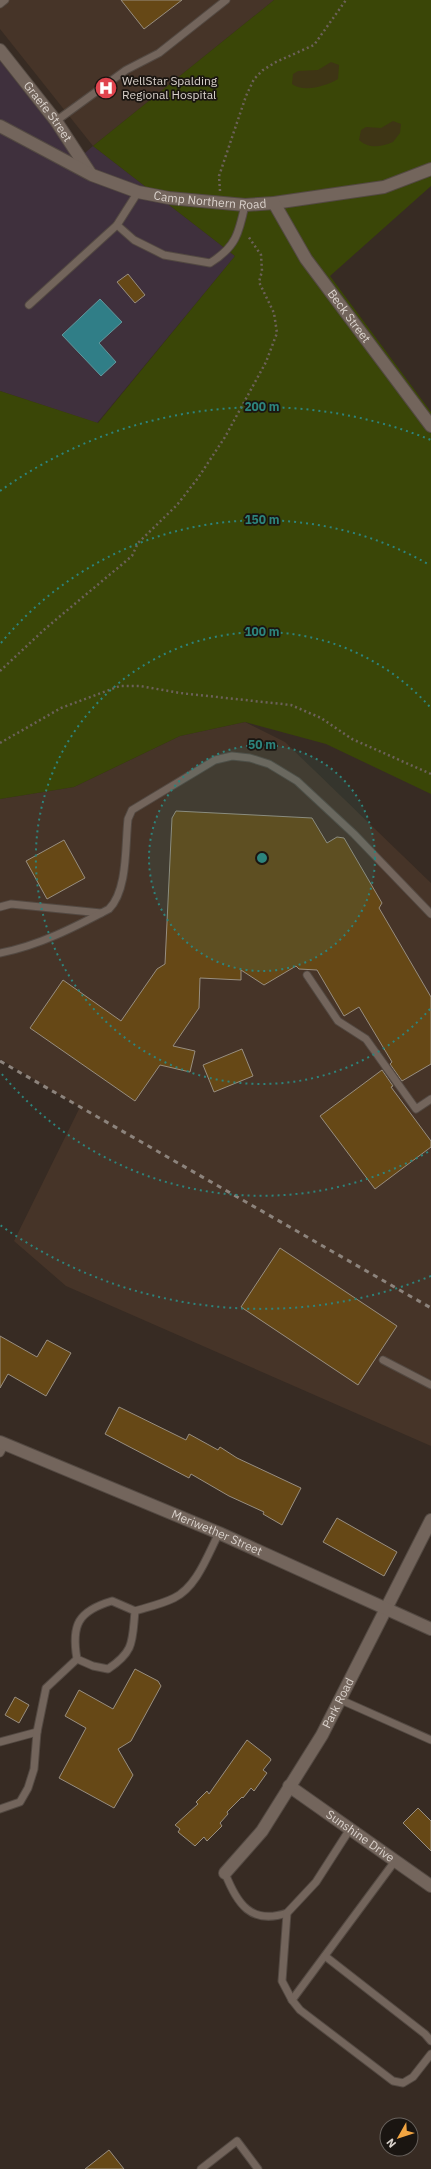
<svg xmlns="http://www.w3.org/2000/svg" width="431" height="2169" font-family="'IBM Plex Sans',sans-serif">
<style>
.commercial{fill:#3f303d}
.built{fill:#463428}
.green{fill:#3a4607}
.sand{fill:#3e3515}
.water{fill:#307e87;stroke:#63979c}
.building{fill:#664816;stroke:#988e80}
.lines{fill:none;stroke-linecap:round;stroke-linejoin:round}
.lane-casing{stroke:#534942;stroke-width:9}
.street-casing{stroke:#534942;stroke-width:14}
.secondary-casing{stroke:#534942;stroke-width:14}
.path{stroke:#6c615a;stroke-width:2.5;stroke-dasharray:2 3;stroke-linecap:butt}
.lane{stroke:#73655c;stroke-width:7}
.street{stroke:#73655c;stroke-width:12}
.secondary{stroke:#73655c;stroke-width:12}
.rail{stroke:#8c837c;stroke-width:3;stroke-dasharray:5 5;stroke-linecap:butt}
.ring{fill:none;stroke:#2d847c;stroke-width:2;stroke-dasharray:2 4}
.labels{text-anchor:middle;stroke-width:3.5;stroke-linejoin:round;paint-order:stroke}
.poi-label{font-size:12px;fill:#dad2cc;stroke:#1a1511;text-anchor:start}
.street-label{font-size:12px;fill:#dad2cc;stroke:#1a1511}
.centre{fill:#2d847c;stroke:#1a1511;stroke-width:2}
.ring-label{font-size:12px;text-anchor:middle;font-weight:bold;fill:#2d847c;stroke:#1a1511;stroke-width:3.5;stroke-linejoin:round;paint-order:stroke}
</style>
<rect width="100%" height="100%" fill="#372b23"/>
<path class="commercial" d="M0 61 78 159 93 146 235 256 97 423 0 391Z"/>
<g class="built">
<path d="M0 0H274L93 146 0 29Z"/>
<path d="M245 722 285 742 431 883V1446L66 1286 14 1241 80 1107 0 1059V799L74 787 180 736Z"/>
</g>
<path class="green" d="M274 0H431V186L330 276 431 412V794L326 744 245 722 180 736 74 787 0 799V391L98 423 235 256 93 146Z"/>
<g class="sand">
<path d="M331 62 339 65 338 79C326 86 304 93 292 84L293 74 298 71 318 70Z"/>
<path d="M393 121 401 124 400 133 393 142C381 147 369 149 359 140L361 130 366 127 381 128Z"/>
</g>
<path class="water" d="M100 299 122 322 99 343 116 362 101 376 62 335Z"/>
<g class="building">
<path d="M121 0H182L144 29Z"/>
<path d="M128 274 145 295 135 303 117 282Z"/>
<path d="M176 811 312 818 327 843 337 837 344 838 382 903 379 908 431 997V1064L402 1081 390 1064 392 1062 359 1007 344 1016 317 970 299 969 296 966 264 985 241 970V980L200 978 199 1008 173 1046 195 1051 190 1072 160 1065 135 1101 30 1028 63 980 121 1021 157 969 165 964 172 818Z"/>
<path d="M64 840 85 878 47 899 26 861Z"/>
<path d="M242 1049 253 1076 214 1092 203 1065Z"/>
<path d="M382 1070 393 1086 391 1087 431 1141V1147L375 1189 320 1116Z"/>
<path d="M280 1248 397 1326 358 1385 241 1307Z"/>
<path d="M0 1336 37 1357 47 1340 71 1353 46 1396 8 1374 0 1388Z"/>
<path d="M119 1407 186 1440 189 1434 218 1450 220 1447 237 1458 301 1488 282 1525 263 1514 264 1512 229 1496 191 1474 189 1478 105 1434Z"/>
<path d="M337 1518 397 1552 384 1576 323 1542Z"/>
<path d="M135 1669 158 1681 161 1686 131 1741 118 1749 133 1775 114 1808 59 1778 86 1728 65 1716 79 1690 113 1709Z"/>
<path d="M15 1697 29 1705 19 1723 5 1715Z"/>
<path d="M247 1740 270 1758 271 1760 263 1770 267 1773 254 1791 251 1788 243 1798 242 1797 227 1812 228 1814 220 1823 222 1826 207 1841 204 1837 195 1846 178 1832 180 1829 175 1825 198 1804 196 1802 207 1791 209 1794Z"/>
<path d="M418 1808 431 1821V1851L403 1823Z"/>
<path d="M109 2150 124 2169H85Z"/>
</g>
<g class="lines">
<g class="lane-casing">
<g id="lane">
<path d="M0 4 5 0"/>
<path d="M56 121 126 70 159 53 226 0"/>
<path d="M138 192 117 225 134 240 164 255 210 263C236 247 239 233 245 205"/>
<path d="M29 305 117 225"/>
<path d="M0 907 11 904 101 913"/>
<path d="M0 953C38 946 75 927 109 909 128 890 125 845 128 819L132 810 215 760 232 756 250 758 269 764 297 781 354 834 431 914"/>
<path d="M307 975 338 1021 366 1039 416 1109 431 1099"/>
<path d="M383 1360 431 1385"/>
<path d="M0 1453 5 1444"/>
<path d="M135 1611C132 1641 135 1651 108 1669L93 1666 77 1659C71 1625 78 1611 112 1601L135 1611C148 1607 162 1604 174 1598 197 1587 208 1554 219 1533"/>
<path d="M341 1700 431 1740"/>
<path d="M0 1742 37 1732"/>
<path d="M0 1809 20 1802 28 1788 34 1769 37 1732 46 1688 77 1659"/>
<path d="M395 1861 292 2000 300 2010 393 2081 403 2083 413 2077 431 2054"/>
<path d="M225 1873C237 1904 251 1925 287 1913"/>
<path d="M325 1956 425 2034 431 2041"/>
<path d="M292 2000 282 1981 287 1913 316 1882 350 1829"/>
<path d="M201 2169 237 2141 258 2169"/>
</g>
</g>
<g class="street-casing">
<g id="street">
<path id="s1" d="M0 50 56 121 90 173"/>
<path id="s2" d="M0 126 92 175 138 192 169 198 245 205 274 203 384 187 431 169"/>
<path id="s3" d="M274 203 306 259 431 426"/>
<path id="s4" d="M289 1786 431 1886"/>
<path id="s5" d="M225 1873 262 1831 322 1735 431 1520"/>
</g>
</g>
<g class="secondary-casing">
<g id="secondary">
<path id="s6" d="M0 1442 219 1533 431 1629"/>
</g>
</g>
<g class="path">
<path d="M220 191 219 176 246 96 254 79 263 70 276 62 314 45 346 0"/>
<path d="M0 671 46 628 132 556 138 543 177 505 198 478 225 437 266 362 277 333 274 313 259 282 262 271 261 255 248 236"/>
<path d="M0 743 61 708 120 686H140L180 693 291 705 321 718 352 739 431 774"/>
</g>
<use href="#lane" class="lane"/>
<use href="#street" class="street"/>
<use href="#secondary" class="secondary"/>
<path class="rail" d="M0 1061 431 1308"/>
</g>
<circle cx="262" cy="858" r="113" fill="#2d847c" fill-opacity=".12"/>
<g class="ring">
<circle cx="262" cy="858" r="113"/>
<path d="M430 1009A226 226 0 1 1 430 707"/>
<path d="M428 1152A338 338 0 0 1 1 1073M1 643A338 338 0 0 1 428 564"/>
<path d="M431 1276A451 451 0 0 1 0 1225M0 491A451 451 0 0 1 431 440"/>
</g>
<defs>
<g id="hospital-disc" transform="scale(1.15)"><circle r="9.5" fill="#e0444e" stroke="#1a1511"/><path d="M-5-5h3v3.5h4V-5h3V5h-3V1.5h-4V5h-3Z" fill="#fff"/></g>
</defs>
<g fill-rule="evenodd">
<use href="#hospital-disc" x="106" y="88"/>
</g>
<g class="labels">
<g class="poi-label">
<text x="122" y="85">WellStar Spalding<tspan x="122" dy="14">Regional Hospital</tspan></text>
</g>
<g class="street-label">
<text dy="4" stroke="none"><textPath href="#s1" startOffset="78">Graefe Street</textPath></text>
<text dy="4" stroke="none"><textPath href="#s2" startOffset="226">Camp Northern Road</textPath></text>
<text dy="4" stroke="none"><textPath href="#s3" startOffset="136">Beck Street</textPath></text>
<text dy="4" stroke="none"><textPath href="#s6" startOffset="235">Meriwether Street</textPath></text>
<text dy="4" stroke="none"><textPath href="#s5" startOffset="205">Park Road</textPath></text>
<text dy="4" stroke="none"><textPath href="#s4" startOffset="87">Sunshine Drive</textPath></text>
</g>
</g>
<circle cx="262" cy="858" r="6" class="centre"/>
<g class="ring-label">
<text x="262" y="411">200 m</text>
<text x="262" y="524">150 m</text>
<text x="262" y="636">100 m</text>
<text x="262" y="749">50 m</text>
</g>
<g transform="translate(399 2137) rotate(231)"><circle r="19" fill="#1a1511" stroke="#67615c"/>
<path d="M0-3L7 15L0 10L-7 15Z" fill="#f2a541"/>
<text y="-6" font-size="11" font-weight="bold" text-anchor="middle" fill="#dad2cc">N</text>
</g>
</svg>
